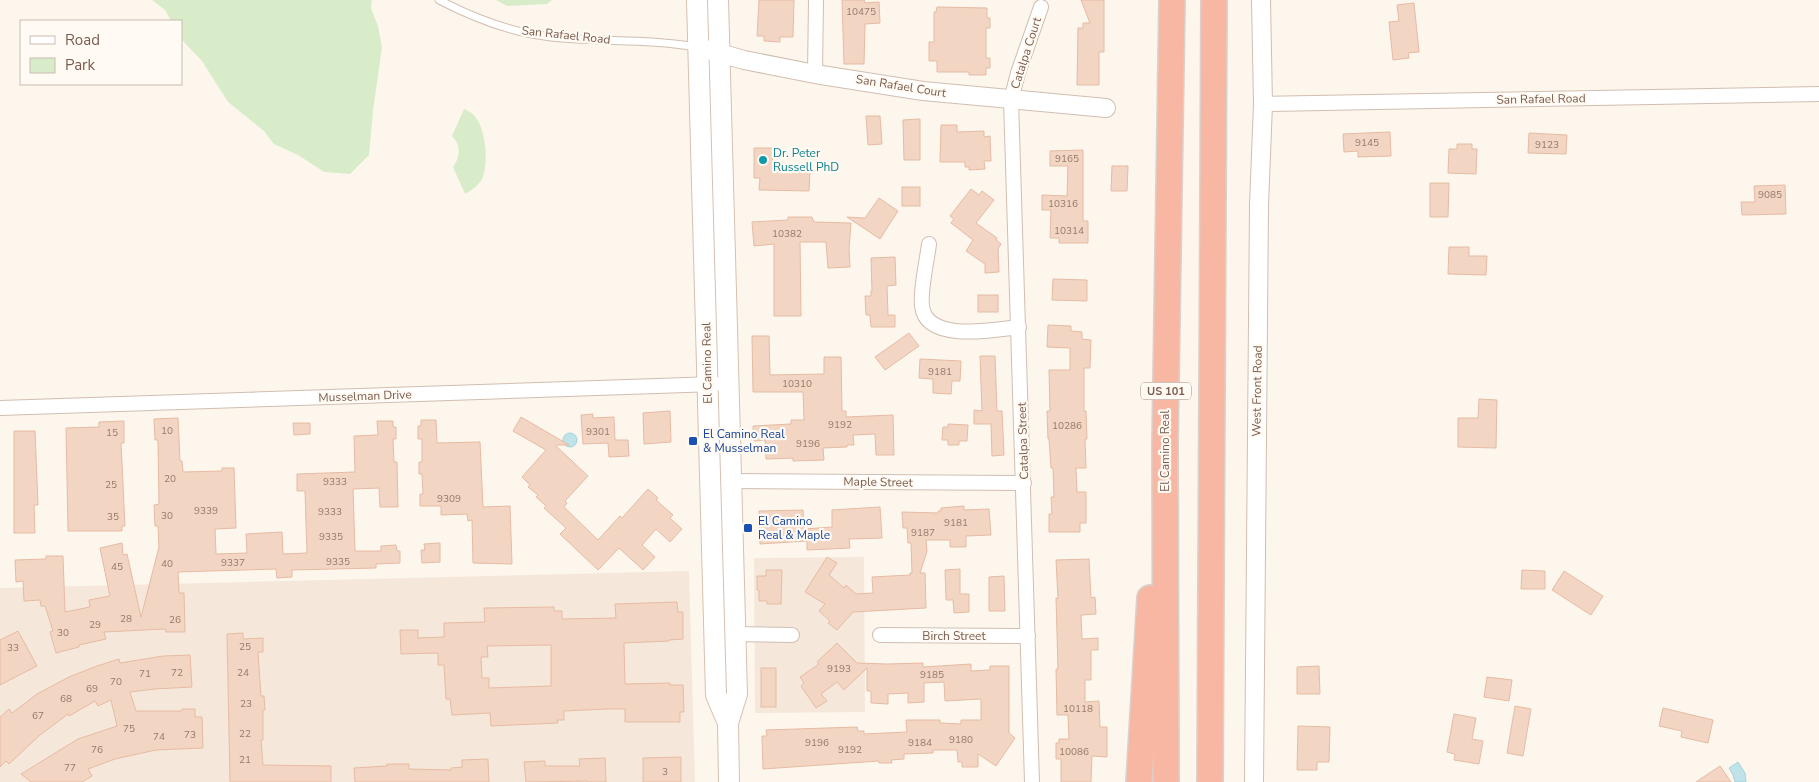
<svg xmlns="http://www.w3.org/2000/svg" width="1819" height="782" font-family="'Nunito Sans',sans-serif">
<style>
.residential{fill:#f5e8da}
.green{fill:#d8ecc9}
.water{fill:#bfe3e8;stroke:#a5d3da}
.building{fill:#f3d5c3;stroke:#e6bba3;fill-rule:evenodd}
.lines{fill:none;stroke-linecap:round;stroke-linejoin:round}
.service-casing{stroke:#d1beb0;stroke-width:9}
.minor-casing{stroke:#d1beb0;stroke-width:16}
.tertiary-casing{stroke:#d1beb0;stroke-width:20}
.secondary-casing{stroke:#d6c0b0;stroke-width:22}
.motorway-casing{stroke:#dad1cd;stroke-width:28}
.service{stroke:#fff;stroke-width:7}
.minor{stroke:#fff;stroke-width:14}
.tertiary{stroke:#fff;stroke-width:18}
.secondary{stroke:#fff;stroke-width:20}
.motorway{stroke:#f7b7a3;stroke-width:25}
.culture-dot{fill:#0f9aa8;stroke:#fffaf3;stroke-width:2}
.transit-dot{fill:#1a4fb4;stroke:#fffaf3;stroke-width:2}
.labels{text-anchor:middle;stroke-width:4.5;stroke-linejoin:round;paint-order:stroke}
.number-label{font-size:10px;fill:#987a6a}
.shield{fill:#fffaf3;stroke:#a28b7f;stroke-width:1}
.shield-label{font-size:11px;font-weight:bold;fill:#7a5c4d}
.street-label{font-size:12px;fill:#7a5c4d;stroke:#fffaf3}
.culture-label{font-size:12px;fill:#0d838f;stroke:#fffaf3;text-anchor:start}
.transit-label{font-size:12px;fill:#164399;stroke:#fffaf3;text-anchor:start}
</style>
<rect width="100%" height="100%" fill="#fdf6ec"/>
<g class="residential">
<path d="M864 557 865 712 755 713 754 558Z"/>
<path d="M689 571 695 782H0V588Z"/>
</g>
<g class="green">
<path d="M152 0H372L371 8 378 26 382 47 373 111 369 155 350 174 324 172 298 155 274 144 264 131 228 102 202 61 181 39V21H171L165 10Z"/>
<path d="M496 0H552L547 4 507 6Z"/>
<path d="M464 109C468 111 473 113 476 118 486 130 489 165 482 179 478 186 472 190 465 194L453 167C461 156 461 145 452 136Z"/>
</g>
<g class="water">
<circle cx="570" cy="440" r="7"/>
<path d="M1738 762 1745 773 1746 782H1735L1733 775 1729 768Z"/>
</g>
<g class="building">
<path d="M759 0H794L793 37H780V42L764 41V36H757Z"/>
<path d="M842 0H864L865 3 879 2 880 23 865 24 864 64H844Z"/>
<path d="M1081 0H1104V52H1099V85H1077L1078 28H1083V23H1090Z"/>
<path d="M1414 3 1419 52 1408 53 1409 58 1393 60 1389 22 1399 21 1397 5Z"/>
<path d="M937 7 987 8V18H990V28H986V58H990V68H986V75H969V72H937V61H929V42H934V12H936Z"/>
<path d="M866 116H880L882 144 868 145Z"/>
<path d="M920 119V160H904L903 120Z"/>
<path d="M941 125H957V132L984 131V137L990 136 991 161H984L985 169 969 170V167H965V162H940Z"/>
<path d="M1390 132 1391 156 1358 157V151L1344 152 1343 134Z"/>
<path d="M1529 133 1567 135 1566 154 1528 153Z"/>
<path d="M1457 144H1472V149H1477L1476 174 1448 173 1449 149H1457Z"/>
<path d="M754 148H773L772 172H810L809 191 759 190 760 178H754Z"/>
<path d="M1083 150V221H1088V243H1059V238H1050L1051 210H1042V195L1067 196 1068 166H1050V151Z"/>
<path d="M1112 166H1128L1127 191H1111Z"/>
<path d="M1430 183H1449L1448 217H1430Z"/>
<path d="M1785 185 1786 214 1742 215 1741 202H1755L1754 186Z"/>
<rect x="902" y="187" width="18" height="19"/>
<path d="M971 189 979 195 982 191 994 200 976 223 997 238 996 240 1001 244 998 249 999 272 985 273V264L966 251 973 240 951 223 954 219 950 216Z"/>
<path d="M879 198 898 211 880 239 847 217 865 218Z"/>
<path d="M788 217H812L814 222 851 223 849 249 850 267 828 268 826 242H800L801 316H774V244L754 246 752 222 788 220Z"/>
<path d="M1449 247H1469V256H1487L1486 275 1448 274Z"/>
<path d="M895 257 896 285 887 286 888 315H895V327H871L870 315H866L865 296H871V291H872L871 258Z"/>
<path d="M1053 279 1087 280V301L1052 300Z"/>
<rect x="978" y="295" width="20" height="17"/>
<path d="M1048 325 1071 326V331L1082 332V339L1091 340 1090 368H1084V411H1086L1087 439H1085L1086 468H1076L1077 492H1086V523H1080V532H1049V514H1052L1051 497H1054L1053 468H1051L1049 439H1048L1047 411H1050L1049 370H1070V348L1047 347Z"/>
<path d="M909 333 919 346 885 370 875 357Z"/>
<path d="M752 336H769L770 375 824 374V357H841L842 411H846V417L893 415 894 455H876L875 434 853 435 854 445H847V447L823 448 824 460 793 461V458L766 459 765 440 754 441 753 426 791 424V420H804L803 392H753Z"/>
<path d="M980 356H995L997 411H1002L1004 455 992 456 991 424H974V410L982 411Z"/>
<path d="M920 359 961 361 960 381H952L951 394 933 393V379L919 378Z"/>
<path d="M1479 399 1497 400 1496 448 1458 447V418H1478Z"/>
<path d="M670 411 671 442 644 444 643 413Z"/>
<path d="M593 414V418L614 417 615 440H628L629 456 609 457 608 443 583 444 581 415Z"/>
<path d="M521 417 569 445H557L556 446 588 476 565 501 567 503 564 507 598 540 620 516 622 518 648 489 658 498 656 500 673 515 670 518 682 529 670 542 656 529 642 545 655 557 643 570 619 548 598 570 560 534 566 528 544 508 546 506 536 497 538 495 528 487 530 485 522 477 546 450 513 431Z"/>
<path d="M178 418 180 461H182L183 472 222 471V468H234L236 528 215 529 216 554 247 553 246 534 282 532 283 554 307 553 305 491H297V474L355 472 354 436 378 435 377 421H393V427H396V439H393L394 462H397L398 507H380L379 488 353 489 355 551H381V546L396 545 397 551H400V563L376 564V568L292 570V577L277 578 276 569 178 572 179 593H184L185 632H166L165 629 104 632 106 639 79 645V647L56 653 50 632 53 631 45 606H41L40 600 24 601 23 581 16 582 15 560 46 559V556H63L65 612 90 607 89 600 110 596 100 548 122 543 123 555 127 554 141 617 159 547 158 526H155L154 505 159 504 158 440H155L154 419Z"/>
<path d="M421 420H436L437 443 480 442 483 507 510 506 512 564 473 563 472 520 468 521 467 514 441 515V506H420V494H423L422 474H419V462H422V439H418V426H421Z"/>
<path d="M124 421V443H121L125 526H122V531H68L66 428 99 427V422Z"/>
<path d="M293 423H310V434L294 435Z"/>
<path d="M948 424 968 425 967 441H959V445H948V440H942L943 427H948Z"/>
<path d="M14 431H35L38 505H34L35 533H14Z"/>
<path d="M964 506V510L989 509 991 535 966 536V547H950V540H926L927 551 920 573H925L926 608 853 612 837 630 828 623 830 621 819 611 825 604 805 592 827 557 837 563 829 575 844 588 846 585 856 594 873 593 872 577 910 575V573H912L911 543H908L907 528H903L902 512 938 513V511H941V508Z"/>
<path d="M880 507 882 538 849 539 850 548 807 550V541L760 544 759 511 803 510 804 529 832 527V510Z"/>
<path d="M440 543V562L422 563 421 550H425L424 544Z"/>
<path d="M1089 559 1091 598 1095 597 1096 614 1081 615 1082 639 1098 638V650H1091V680H1085V702L1099 701 1100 727H1107V757L1092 756 1091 782H1061V759H1056V743H1059V739H1069L1068 715H1057L1056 669H1058L1056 598 1058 599 1056 560Z"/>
<path d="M960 569V594H969V612L954 613 953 600H946L945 570Z"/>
<path d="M766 570H782L781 604H767V601H759V590H757V576H766Z"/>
<path d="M1522 570 1545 571V589H1521Z"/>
<path d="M1564 571 1603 596 1591 615 1552 590Z"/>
<path d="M1004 576 1005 611H989V577Z"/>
<path d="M677 602 678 612H683V639L669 640V641L624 643 625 684 670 683V685H683L684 712H680V722H625V709H606L564 711V720H557L558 723 491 726 490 713 452 715 450 699H446L444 665H438V653L401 654 400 630H418V638L444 637V623L485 622 484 608 554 607V611H562V619L616 618 615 604ZM551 645V686L489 688V678H482L481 657H488L487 646Z"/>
<path d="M18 631 37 666 0 685V640Z"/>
<path d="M243 633V639L263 638V652H258L261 696H264L265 710H263V740H261L263 765 331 766V782H230L227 634Z"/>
<path d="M837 643 857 663 887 664 923 663V667L971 664V671L990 670V666H1009V733L1015 738 996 766 978 754V767H962V762H958L957 750H933V753L904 754V759L891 760 892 763H879V761L763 769 762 736H767L766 730 857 727 858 731H864V734L907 732 906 720H940V723L961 724V720H981V699L945 701 944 682 924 683V702L908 703V693L888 694V704L871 703V691H867V668L844 690 837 682 821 694 827 701 816 708 801 686 804 683 800 677 819 664 817 662Z"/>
<path d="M190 655 192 687 155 689 130 692 136 711H182V709H195V717H202L203 748 156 750 115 759 88 769 92 776 82 782H31L21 774 78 739 117 726 111 700 98 706 95 701 69 716 68 714 40 735 9 764 6 761 0 767V717L9 709 12 713 37 694 69 677 97 666 119 659 120 663 163 656Z"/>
<path d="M1319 666 1320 694H1297V667Z"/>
<rect x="761" y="668" width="15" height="39"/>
<path d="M1487 677 1512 680 1509 701 1484 697Z"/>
<path d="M1515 706 1531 709 1523 756 1507 753Z"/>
<path d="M1663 708 1713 720 1708 743 1681 737 1682 731 1659 726Z"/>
<path d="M1454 714 1476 718 1472 739 1483 741 1479 764 1454 760 1455 754 1447 752Z"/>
<path d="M1298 726 1330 727 1329 762H1317V770H1297Z"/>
<path d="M681 757V782H643V758Z"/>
<path d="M605 758 606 782H587V781L526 782 524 762 545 761V766H580L579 759Z"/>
<path d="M488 759 489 782H355L354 768 387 766V764H409V769L451 770V768L462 767V760Z"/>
<path d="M1720 766 1731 782H1696Z"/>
</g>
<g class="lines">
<g class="service-casing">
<path id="service" d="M439 0C468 15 499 28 532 34 586 44 642 37 696 47"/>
</g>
<g class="minor-casing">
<g id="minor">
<path d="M815 74 816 0"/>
<path d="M1263 104 1819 94"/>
<path d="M929 244C927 261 920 290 922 306 926 343 994 330 1019 327"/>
<path d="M0 408 716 384"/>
<path d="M731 481 1024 483"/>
<path d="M735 634 792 635"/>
<path d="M880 635 1028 636"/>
<path d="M1032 782 1011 100 1018 73 1041 7"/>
</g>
</g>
<g class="tertiary-casing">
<g id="tertiary">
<path d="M698 47 744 60 815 74 923 91 1106 108"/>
<path d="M1254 782 1259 205 1263 104 1261 0"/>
</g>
</g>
<g class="secondary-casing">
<g id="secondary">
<path d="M697 0 716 695 728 723 729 782"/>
<path d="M718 0 737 694 728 723"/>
</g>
</g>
<g class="motorway-casing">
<g id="motorway">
<path d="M1139 782 1150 598"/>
<path d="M1166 782 1165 444 1172 0"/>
<path d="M1210 782 1214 0"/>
</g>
</g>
<use href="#service" class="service"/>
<use href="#minor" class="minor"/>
<use href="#tertiary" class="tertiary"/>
<use href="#secondary" class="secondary"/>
<use href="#motorway" class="motorway"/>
</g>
<circle class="culture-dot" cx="763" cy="160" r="5"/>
<g class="transit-dot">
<rect x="688" y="436" width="10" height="10" rx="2.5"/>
<rect x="743" y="523" width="10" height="10" rx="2.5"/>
</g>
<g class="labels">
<g class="number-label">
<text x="861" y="15">10475</text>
<text x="1367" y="146">9145</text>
<text x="1547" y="148">9123</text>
<text x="1067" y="162">9165</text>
<text x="1770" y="198">9085</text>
<text x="1063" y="207">10316</text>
<text x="1069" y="234">10314</text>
<text x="787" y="237">10382</text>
<text x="940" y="375">9181</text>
<text x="797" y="387">10310</text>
<text x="840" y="428">9192</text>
<text x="1067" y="429">10286</text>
<text x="167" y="434">10</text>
<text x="598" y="435">9301</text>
<text x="112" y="436">15</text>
<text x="808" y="447">9196</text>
<text x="170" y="482">20</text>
<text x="335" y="485">9333</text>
<text x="111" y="488">25</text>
<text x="449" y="502">9309</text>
<text x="206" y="514">9339</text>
<text x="330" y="515">9333</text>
<text x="167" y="519">30</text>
<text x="113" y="520">35</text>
<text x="956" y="526">9181</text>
<text x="923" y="536">9187</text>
<text x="331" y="540">9335</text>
<text x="338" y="565">9335</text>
<text x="233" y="566">9337</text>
<text x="167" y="567">40</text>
<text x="117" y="570">45</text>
<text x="126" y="622">28</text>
<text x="175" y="623">26</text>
<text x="95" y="628">29</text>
<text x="63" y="636">30</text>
<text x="245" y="650">25</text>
<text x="13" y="651">33</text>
<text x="839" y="672">9193</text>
<text x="177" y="676">72</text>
<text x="243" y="676">24</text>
<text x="145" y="677">71</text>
<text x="932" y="678">9185</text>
<text x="116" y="685">70</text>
<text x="92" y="692">69</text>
<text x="66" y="702">68</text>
<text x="246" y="707">23</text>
<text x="1078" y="712">10118</text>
<text x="38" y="719">67</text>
<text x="129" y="732">75</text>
<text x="245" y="737">22</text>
<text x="190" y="738">73</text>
<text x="159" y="740">74</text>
<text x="961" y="743">9180</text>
<text x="817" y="746">9196</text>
<text x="920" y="746">9184</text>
<text x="97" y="753">76</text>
<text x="850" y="753">9192</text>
<text x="1074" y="755">10086</text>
<text x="245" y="763">21</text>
<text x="70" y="771">77</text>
<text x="665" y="775">3</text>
</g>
<rect class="shield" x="1141" y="382.5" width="50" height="17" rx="4"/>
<g class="shield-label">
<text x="1166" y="395">US 101</text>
</g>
<g class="street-label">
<text transform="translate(566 35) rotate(6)" y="4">San Rafael Road</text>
<text transform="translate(1026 53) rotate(-72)" y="4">Catalpa Court</text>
<text transform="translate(901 86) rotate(9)" y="4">San Rafael Court</text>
<text transform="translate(1541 99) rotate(-1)" y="4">San Rafael Road</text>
<text transform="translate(707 363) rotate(-91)" y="4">El Camino Real</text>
<text transform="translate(1257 391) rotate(-89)" y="4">West Front Road</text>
<text transform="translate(365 396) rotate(-2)" y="4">Musselman Drive</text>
<text transform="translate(1023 441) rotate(-92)" y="4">Catalpa Street</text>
<text transform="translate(1165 451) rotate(-90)" y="4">El Camino Real</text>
<text transform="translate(878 482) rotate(1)" y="4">Maple Street</text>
<text x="954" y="640">Birch Street</text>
</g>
<g class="culture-label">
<text x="773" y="157">Dr. Peter<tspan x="773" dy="14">Russell PhD</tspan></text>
</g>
<g class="transit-label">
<text x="703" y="438">El Camino Real<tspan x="703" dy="14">&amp; Musselman</tspan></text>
<text x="758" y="525">El Camino<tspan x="758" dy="14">Real &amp; Maple</tspan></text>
</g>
</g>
<rect x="20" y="20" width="162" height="65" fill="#fffaf3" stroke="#cabbb1"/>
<rect x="30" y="36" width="25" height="8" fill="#ffffff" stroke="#cabbb1"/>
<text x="65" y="45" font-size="15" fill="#7a5c4d">Road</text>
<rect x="30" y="58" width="25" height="15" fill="#d8ecc9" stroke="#cabbb1"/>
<text x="65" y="70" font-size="15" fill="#7a5c4d">Park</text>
</svg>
